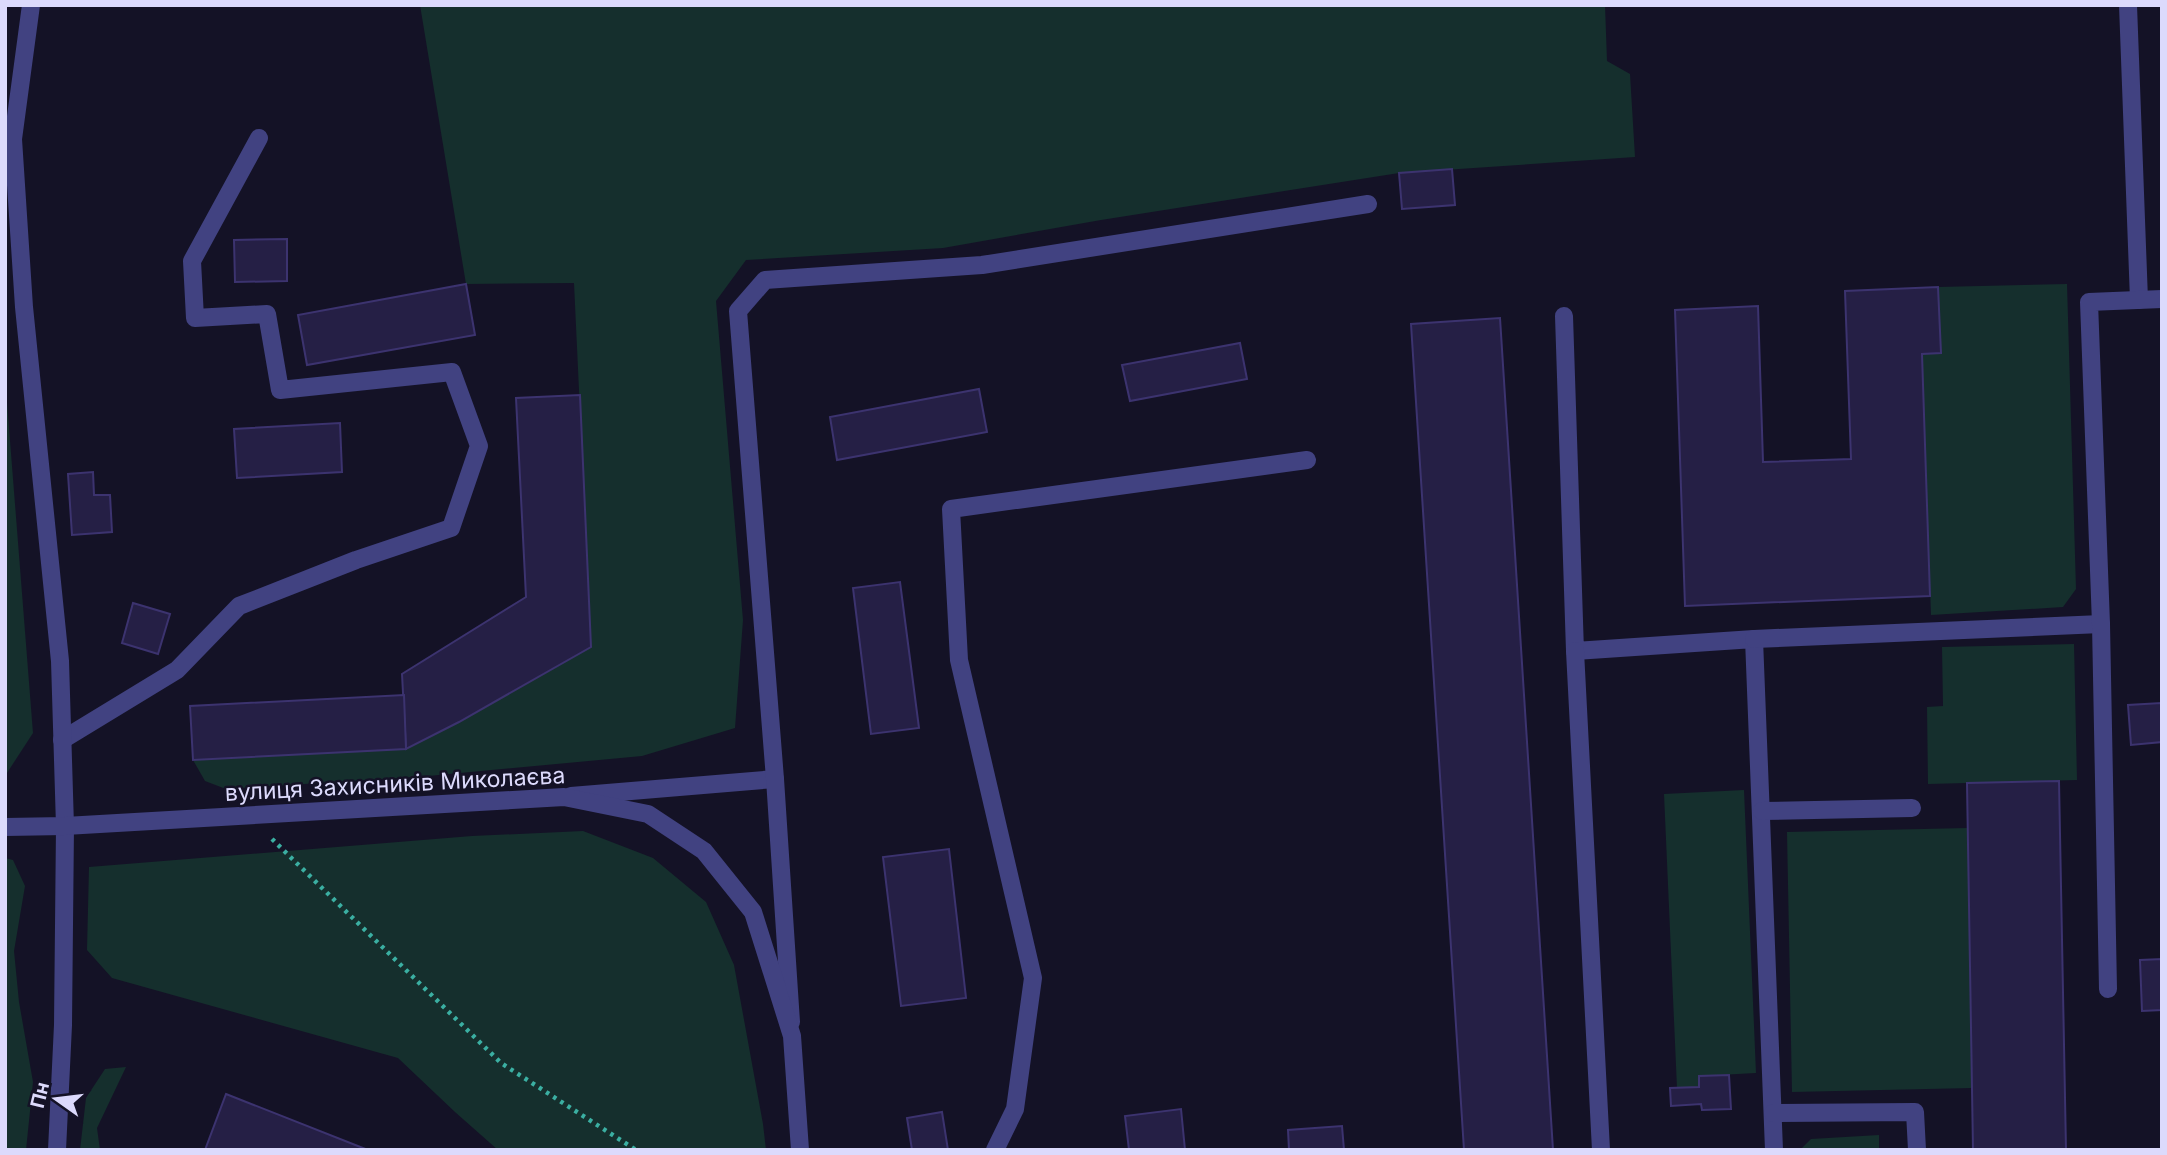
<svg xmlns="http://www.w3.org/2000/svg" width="2167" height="1155" font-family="Inter,sans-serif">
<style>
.green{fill:#152f2d}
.building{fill:#251f45;stroke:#3c336f;stroke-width:2}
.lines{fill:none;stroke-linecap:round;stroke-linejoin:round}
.path{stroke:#3bafa2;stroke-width:4.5;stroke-dasharray:3.5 5;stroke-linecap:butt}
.service{stroke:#414281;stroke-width:18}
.minor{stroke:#414281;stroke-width:18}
.tertiary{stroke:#414281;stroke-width:18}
.labels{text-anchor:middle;stroke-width:5;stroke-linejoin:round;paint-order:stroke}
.street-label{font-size:23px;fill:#dcdafc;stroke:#141226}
</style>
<rect width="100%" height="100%" fill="#141226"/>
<g class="green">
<path d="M420 5H1605L1607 61 1630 74 1635 157 1399 173 1101 220 943 248 746 260 716 301 743 620 735 728 642 756 428 776 226 789 205 781 193 760 406 749 459 722 591 647 574 283 466 284Z"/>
<path d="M2067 284 2076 589 2063 607 1931 615 1922 354 1941 353 1938 287Z"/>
<path d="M5 377 33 733 5 776Z"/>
<path d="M2074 644 2077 780 1928 784 1927 707 1943 706 1942 647Z"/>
<path d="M1744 790 1756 1073 1700 1076 1699 1087 1677 1088 1664 794Z"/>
<path d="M1968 828 1972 1088 1792 1092 1787 832Z"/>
<path d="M583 831 653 858 706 902 734 965 763 1124 766 1150H498L455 1112 398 1058 112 978 87 950 89 867 472 836Z"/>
<path d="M5 858 13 860 25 886 14 951 19 1002 33 1082 26 1150H5Z"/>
<path d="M126 1067 97 1128 100 1150H80L86 1098 105 1069Z"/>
<path d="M1879 1135V1150H1800L1811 1139Z"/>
</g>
<g class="building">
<path d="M1452 169 1455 205 1402 209 1399 173Z"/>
<path d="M287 239V281L235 282 234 240Z"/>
<path d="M466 284 475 335 307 365 298 315Z"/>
<path d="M1938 287 1941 353 1922 354 1930 596 1685 606 1675 310 1758 306 1763 462 1851 459 1845 291Z"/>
<path d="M1500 318 1553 1150H1464L1411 324Z"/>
<path d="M1240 343 1247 379 1130 401 1122 365Z"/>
<path d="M979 389 987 432 837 460 830 417Z"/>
<path d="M580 395 591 647 459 722 406 749 402 674 526 597 516 398Z"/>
<path d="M340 423 342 472 237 478 234 429Z"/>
<path d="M93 472 94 495H110L112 532 72 535 68 474Z"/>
<path d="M900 582 919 728 871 734 853 588Z"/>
<path d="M133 603 170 614 158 654 122 643Z"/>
<path d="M404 695 406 749 193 760 190 706Z"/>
<path d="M2161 703 2162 742 2131 745 2128 705Z"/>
<path d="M2059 781 2066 1150H1973L1967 783Z"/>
<path d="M949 849 966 998 901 1006 883 857Z"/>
<path d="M2162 959V1010L2142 1011 2140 960Z"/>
<path d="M1729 1075 1731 1109 1702 1110 1701 1104 1671 1106 1670 1088 1699 1087V1076Z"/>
<path d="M226 1094 368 1150H205Z"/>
<path d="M1181 1109 1185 1150H1129L1125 1116Z"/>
<path d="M942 1112 948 1150H912L907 1118Z"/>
<path d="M1342 1126 1344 1150H1289L1288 1130Z"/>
</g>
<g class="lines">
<path class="path" d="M272 839 501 1063 636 1150"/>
<g class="service">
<path d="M2128 5 2139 300"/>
<path d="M1564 316 1575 651 1754 639 1774 1150"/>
<path d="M1754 639 2101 624"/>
<path d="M1575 651 1601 1150"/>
<path d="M62 740 177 670 239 606 356 560 451 528 479 446 452 372 280 390 267 314 195 318 192 261 259 138"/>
<path d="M571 796 775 779"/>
<path d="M1762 811 1912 808"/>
<path d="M2108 989 2101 624 2089 302 2162 299"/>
<path d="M791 1022 775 779 738 311 765 280 982 265 1368 204"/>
<path d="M1773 1113 1915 1112 1917 1150"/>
<path d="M995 1150 1015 1109 1033 978 959 660 951 509 1307 460"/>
</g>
<path class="minor" d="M31 5 13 139 24 307 60 661 65 826 63 1025 57 1150"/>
<path class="tertiary" d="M5 827 65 826 564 797 648 814 704 851 753 912 792 1036 800 1150"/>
</g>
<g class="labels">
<g class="street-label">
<text transform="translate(395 784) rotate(-3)" y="8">вулиця Захисників Миколаєва</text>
</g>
</g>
<rect width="2167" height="1155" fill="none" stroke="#dcdafc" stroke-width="14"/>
<g transform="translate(56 1099) rotate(284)" stroke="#141226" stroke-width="5" paint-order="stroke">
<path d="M0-5L12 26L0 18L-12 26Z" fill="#dcdafc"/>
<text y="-10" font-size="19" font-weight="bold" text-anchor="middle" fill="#dcdafc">Пн</text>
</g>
</svg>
